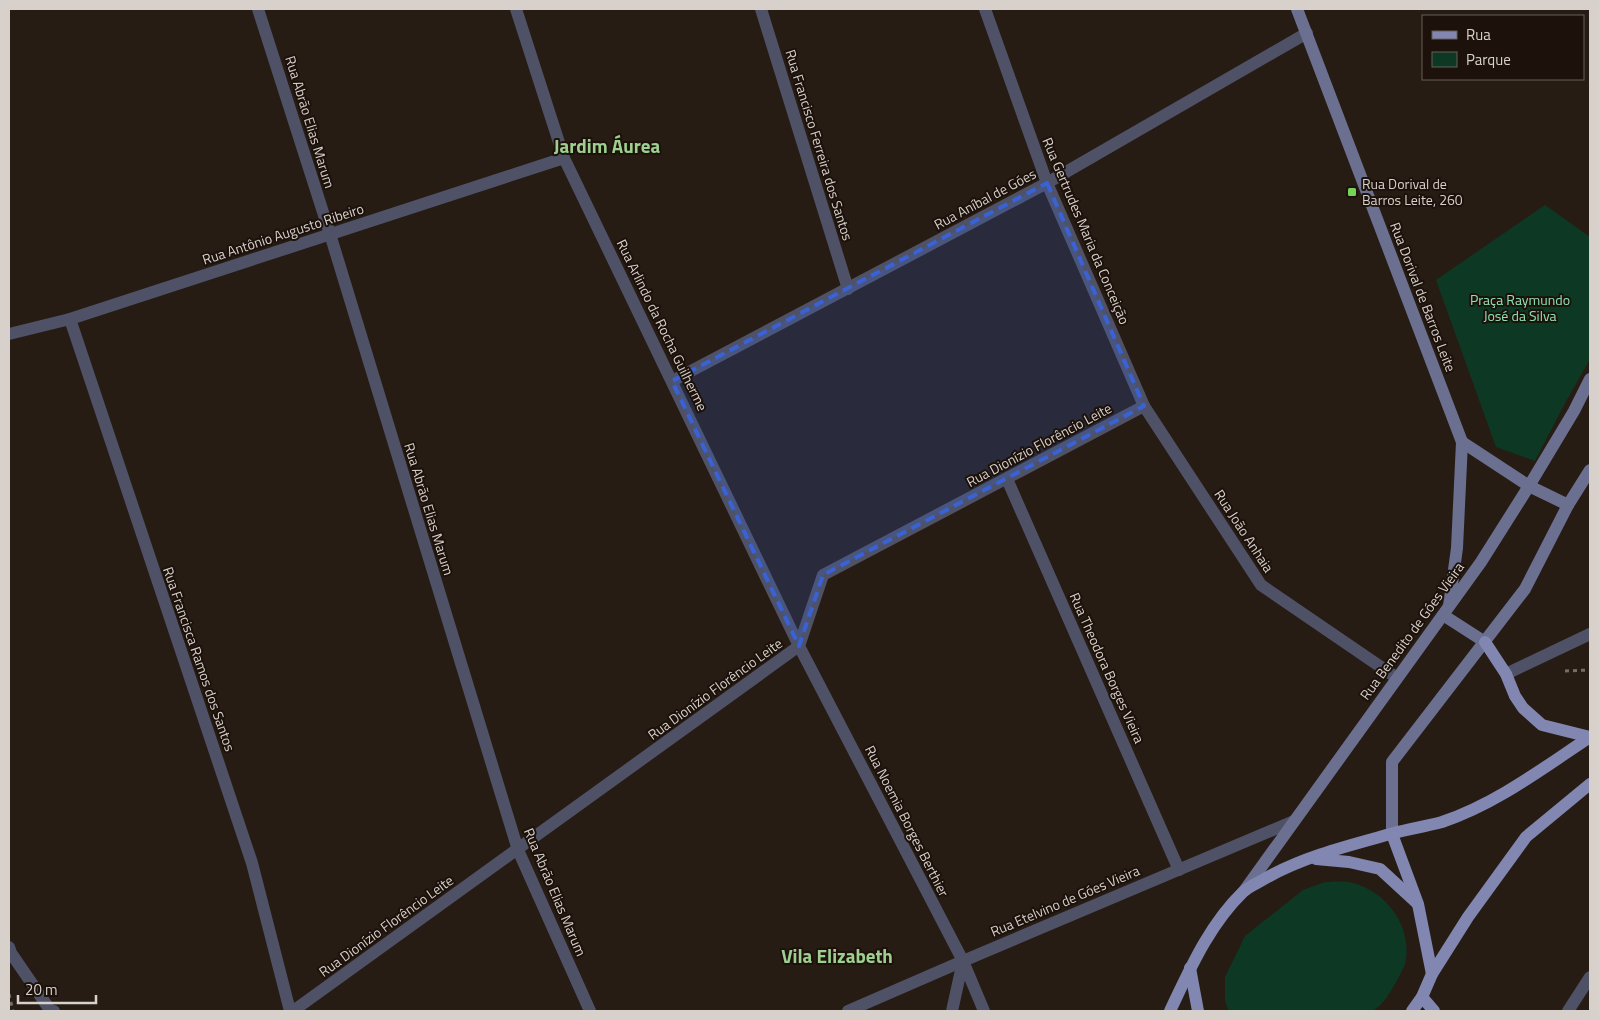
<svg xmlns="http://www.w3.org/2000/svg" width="1599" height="1020" font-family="'Titillium Web',sans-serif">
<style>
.green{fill:#0d3924}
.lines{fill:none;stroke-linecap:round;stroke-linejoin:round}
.path{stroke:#766d66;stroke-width:3;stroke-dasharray:4 4;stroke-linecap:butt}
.street{stroke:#4f5267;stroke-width:12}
.secondary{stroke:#6b7091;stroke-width:12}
.primary{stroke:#8187b1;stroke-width:12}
.marked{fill:#3962d6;fill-opacity:0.2;stroke:#3962d6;stroke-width:4;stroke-dasharray:10 6;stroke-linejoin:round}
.poi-dot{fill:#77d259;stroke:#1c120b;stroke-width:2}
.labels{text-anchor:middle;stroke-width:4;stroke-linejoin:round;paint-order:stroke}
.street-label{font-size:14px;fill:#d7d0cb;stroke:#1c120b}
.poi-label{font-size:14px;fill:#d7d0cb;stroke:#1c120b;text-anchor:start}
.park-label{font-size:14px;fill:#8ee2b3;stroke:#1c120b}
.district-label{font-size:19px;font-weight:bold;fill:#9ecf90;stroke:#1c120b}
</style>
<rect width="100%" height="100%" fill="#261c14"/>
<g class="green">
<path d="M1545 205 1590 237V359L1564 405 1535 461 1496 447 1436 280Z"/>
<path d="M1325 882C1332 882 1340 881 1348 882 1384 888 1414 926 1405 964 1403 970 1389 996 1384 1001 1381 1005 1376 1008 1373 1011H1229L1225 1001V977L1245 936 1303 890Z"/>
</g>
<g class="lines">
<g class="path">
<path d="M1565 671 1590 670"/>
<path d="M9 994 13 1011"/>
</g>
<g class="street">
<path d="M258 9 330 234 518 850 590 1011"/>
<path d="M516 9 564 158 799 646 963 961 984 1011"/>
<path d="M761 9 848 289"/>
<path d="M985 9 1047 183 1144 406 1261 585 1397 678"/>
<path d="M70 319 252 863 290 1011"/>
<path d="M9 334 70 319 564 158"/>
<path d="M672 381 1047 183 1307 33"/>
<path d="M1007 479 1179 870"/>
<path d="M1506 674 1590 634"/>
<path d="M9 947 11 953 50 1010 54 1011"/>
<path d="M293 1011 799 646 823 575 1144 406"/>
<path d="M848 1011 963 961 1294 821"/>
<path d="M952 1011 963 961"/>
<path d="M1568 1011 1590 977"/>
</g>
<g class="secondary">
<path d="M1297 9 1462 442 1457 548 1449 606"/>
<path d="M1462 442 1529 486 1568 505"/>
<path d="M1443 615 1485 642"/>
<path d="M1392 834V762L1525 589 1568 505 1590 470"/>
<path d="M1244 891 1481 562 1529 486 1574 411 1590 379"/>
</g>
<g class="primary">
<path d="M1485 642 1506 674 1515 696 1523 708 1542 725 1590 737"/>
<path d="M1392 834 1418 904 1432 974"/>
<path d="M1316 859 1349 862 1380 869 1417 903"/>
<path d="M1190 968 1198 1011"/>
<path d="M1422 997 1434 1011"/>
<path d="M1170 1011C1190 969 1209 925 1243 892 1249 886 1258 883 1266 878 1305 856 1351 845 1394 833 1410 829 1427 826 1442 822 1496 804 1543 768 1590 737"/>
<path d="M1412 1011 1422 997 1432 974 1468 917 1526 837 1590 784"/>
</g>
</g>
<path class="marked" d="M1047 183 1144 406 823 575 799 646 672 381Z"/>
<rect class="poi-dot" x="1347" y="187" width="10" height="10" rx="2.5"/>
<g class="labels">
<g class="street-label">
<text transform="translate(310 122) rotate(73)" y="5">Rua Abrão Elias Marum</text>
<text transform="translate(819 145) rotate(73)" y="5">Rua Francisco Ferreira dos Santos</text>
<text transform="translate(985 199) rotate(-28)" y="5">Rua Aníbal de Góes</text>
<text transform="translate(1086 231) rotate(67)" y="5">Rua Gertrudes Maria da Conceição</text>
<text transform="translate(283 234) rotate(-18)" y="5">Rua Antônio Augusto Ribeiro</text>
<text transform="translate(1423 297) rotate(69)" y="5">Rua Dorival de Barros Leite</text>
<text transform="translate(662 325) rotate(64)" y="5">Rua Arlindo da Rocha Guilherme</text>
<text transform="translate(1039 445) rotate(-28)" y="5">Rua Dionízio Florêncio Leite</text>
<text transform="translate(429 509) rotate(73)" y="5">Rua Abrão Elias Marum</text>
<text transform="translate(1244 531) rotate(57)" y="5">Rua João Anhaia</text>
<text transform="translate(1412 631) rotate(-54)" y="5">Rua Benedito de Góes Vieira</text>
<text transform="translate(199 659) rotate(71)" y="5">Rua Francisca Ramos dos Santos</text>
<text transform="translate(1107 668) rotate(66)" y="5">Rua Theodora Borges Vieira</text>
<text transform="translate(715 689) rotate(-36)" y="5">Rua Dionízio Florêncio Leite</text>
<text transform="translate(907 821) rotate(63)" y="5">Rua Noemia Borges Berthier</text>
<text transform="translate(555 892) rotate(67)" y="5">Rua Abrão Elias Marum</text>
<text transform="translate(1065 901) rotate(-23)" y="5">Rua Etelvino de Góes Vieira</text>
<text transform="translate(386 926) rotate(-36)" y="5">Rua Dionízio Florêncio Leite</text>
</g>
<g class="poi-label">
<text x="1362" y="189">Rua Dorival de<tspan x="1362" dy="16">Barros Leite, 260</tspan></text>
</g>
<g class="park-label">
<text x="1520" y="305">Praça Raymundo<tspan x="1520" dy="16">José da Silva</tspan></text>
</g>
<g class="district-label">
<text x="607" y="153">Jardim Áurea</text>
<text x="837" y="963">Vila Elizabeth</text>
</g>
</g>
<rect width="1599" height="1020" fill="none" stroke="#d7d0cb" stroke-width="20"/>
<rect x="1422" y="15" width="162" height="65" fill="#1c120b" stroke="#675e58"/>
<rect x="1432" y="31" width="25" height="8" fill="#8187b1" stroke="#675e58"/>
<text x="1466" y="40" font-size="15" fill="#d7d0cb">Rua</text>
<rect x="1432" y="52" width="25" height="15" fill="#0d3924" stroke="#675e58"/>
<text x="1466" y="65" font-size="15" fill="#d7d0cb">Parque</text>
<path d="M18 995v8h78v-8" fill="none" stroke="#d7d0cb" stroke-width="2.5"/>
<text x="25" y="995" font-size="15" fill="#d7d0cb" stroke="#1c120b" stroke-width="4" paint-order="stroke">20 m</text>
</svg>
